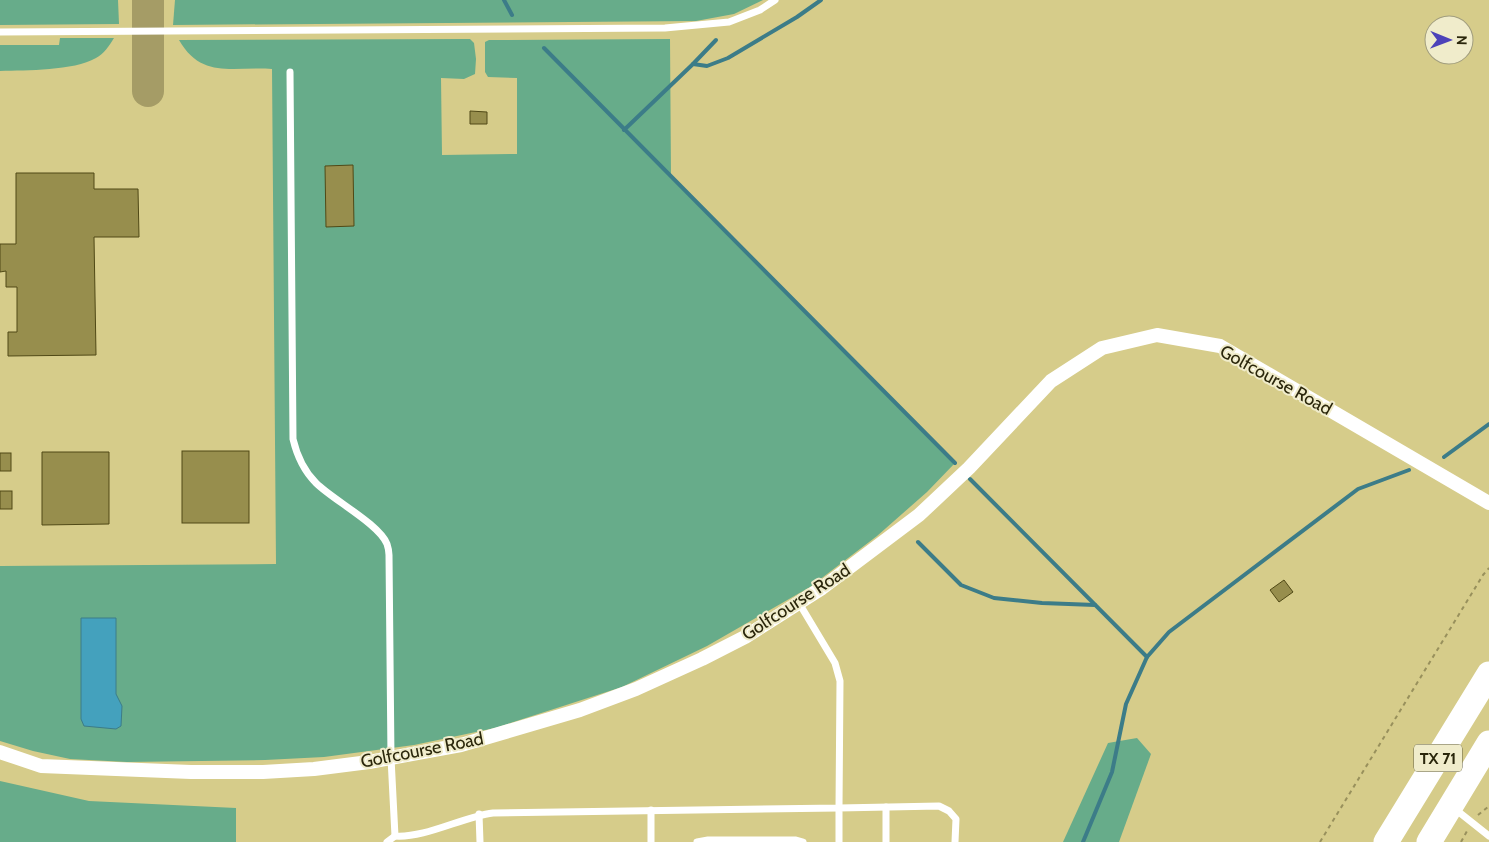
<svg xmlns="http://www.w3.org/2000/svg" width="1489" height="842" font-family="Cabin,sans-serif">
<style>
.green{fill:#67ac8a}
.water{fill:#44a1bd;stroke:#3c7c88}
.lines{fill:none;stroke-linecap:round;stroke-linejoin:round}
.stream{stroke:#3c7c88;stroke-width:4}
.taxiway{stroke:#a59c66;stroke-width:32}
.building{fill:#978e4d;stroke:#504916}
.path{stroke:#98905c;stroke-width:2;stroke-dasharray:4 4;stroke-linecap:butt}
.lane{stroke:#fff;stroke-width:7}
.street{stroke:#fff;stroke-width:14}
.highway{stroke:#fff;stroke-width:25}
.labels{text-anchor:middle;stroke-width:4;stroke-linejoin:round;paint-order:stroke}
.shield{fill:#f0eccb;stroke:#656145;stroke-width:1}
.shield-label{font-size:16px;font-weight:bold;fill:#2a260b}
.street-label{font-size:18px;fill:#2a260b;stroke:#f0eccb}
</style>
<rect width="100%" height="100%" fill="#d6cc8a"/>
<g class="green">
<path d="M0 0H118L119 24 0 25Z"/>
<path d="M175 0H763L734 14 696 21 173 25Z"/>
<path d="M60 38H114C109 46 104 54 96 58 73 71 27 70 0 71V45H59Z"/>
<path d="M470 39 474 43 476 59 475 74 464 79 441 78 442 155 517 154V78L488 77 485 72V42L489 40 670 39 671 177 955 463 927 492 877 536 810 587 707 646 622 687 495 728 414 745 324 757 265 760 127 762 70 759 33 751 0 741V566L276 564 272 69C234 66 202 80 179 40Z"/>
<path d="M1137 738 1151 754 1119 842H1063L1108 743Z"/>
<path d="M0 781 89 801 236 808V842H0Z"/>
</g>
<path class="water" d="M81 618H116V694L122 706 121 726 116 729 84 726 81 719Z"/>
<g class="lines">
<g class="stream">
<path d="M504 0 512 15"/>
<path d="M544 48 955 463"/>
<path d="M693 64 716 40"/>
<path d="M624 130 693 64 707 66 728 58 797 17 821 0"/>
<path d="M1444 457 1489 424"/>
<path d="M970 479 1147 657"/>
<path d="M918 542 961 585 994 598 1042 603 1095 605"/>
<path d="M1083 842 1112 772 1126 704 1147 657 1169 632 1358 489 1409 470"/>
</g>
<path class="taxiway" d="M148 0V91"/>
</g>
<g class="building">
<path d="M470 111 487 112V124H470Z"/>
<path d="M353 165 354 226 326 227 325 166Z"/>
<path d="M16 173H94V189H138L139 237H94L96 355 8 356V332H17V287H6V271L0 272V244H16Z"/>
<rect x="182" y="451" width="67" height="72"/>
<path d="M42 452H109V524L42 525Z"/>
<rect x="0" y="453" width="11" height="18"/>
<rect x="0" y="491" width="12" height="18"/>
<path d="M1284 580 1293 592 1279 602 1270 590Z"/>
</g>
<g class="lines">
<g class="path">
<path d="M1478 815 1489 806"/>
<path d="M1320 842 1483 575 1489 568"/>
<path d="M1461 842 1467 831"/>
</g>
<g class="lane">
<path d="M0 32 665 28 729 22 760 10 775 0"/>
<path d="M290 72 293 439C297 456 304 471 316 483 333 500 379 524 387 544 388 547 389 552 389 555L391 758 395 836C426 838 462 817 493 813L839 808 840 681 835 663 799 603"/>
<path d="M1455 809 1489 836"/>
<path d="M479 814 480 842"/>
<path d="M387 842 395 836"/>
<path d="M651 842V810"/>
<path d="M697 842 708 840H796L803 842"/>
<path d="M839 842V808L939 806 949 811 956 819 955 842"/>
<path d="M886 842V807"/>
</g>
<path class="street" d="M0 752 41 766 191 772H263L314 769 369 762 461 745 580 710 636 689 702 659 745 637 822 588 919 515 969 468 1051 381 1102 348 1157 335 1220 346 1489 503"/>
<g class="highway">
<path d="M1386 842 1489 674"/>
<path d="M1429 842 1489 743"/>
</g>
</g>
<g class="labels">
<rect class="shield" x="1414" y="744.5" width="48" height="27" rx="4"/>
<g class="shield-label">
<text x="1438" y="764">TX 71</text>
</g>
<g class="street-label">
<text transform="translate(1276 380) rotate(29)" y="6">Golfcourse Road</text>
<text transform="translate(796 602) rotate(-33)" y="6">Golfcourse Road</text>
<text transform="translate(422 750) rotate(-11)" y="6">Golfcourse Road</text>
</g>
</g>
<g transform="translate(1449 40) rotate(91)"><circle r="24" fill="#f0eccb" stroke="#a19d7e"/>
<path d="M0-4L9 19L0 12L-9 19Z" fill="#4d42b9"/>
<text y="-8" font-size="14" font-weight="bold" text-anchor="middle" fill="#2a260b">N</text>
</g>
</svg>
